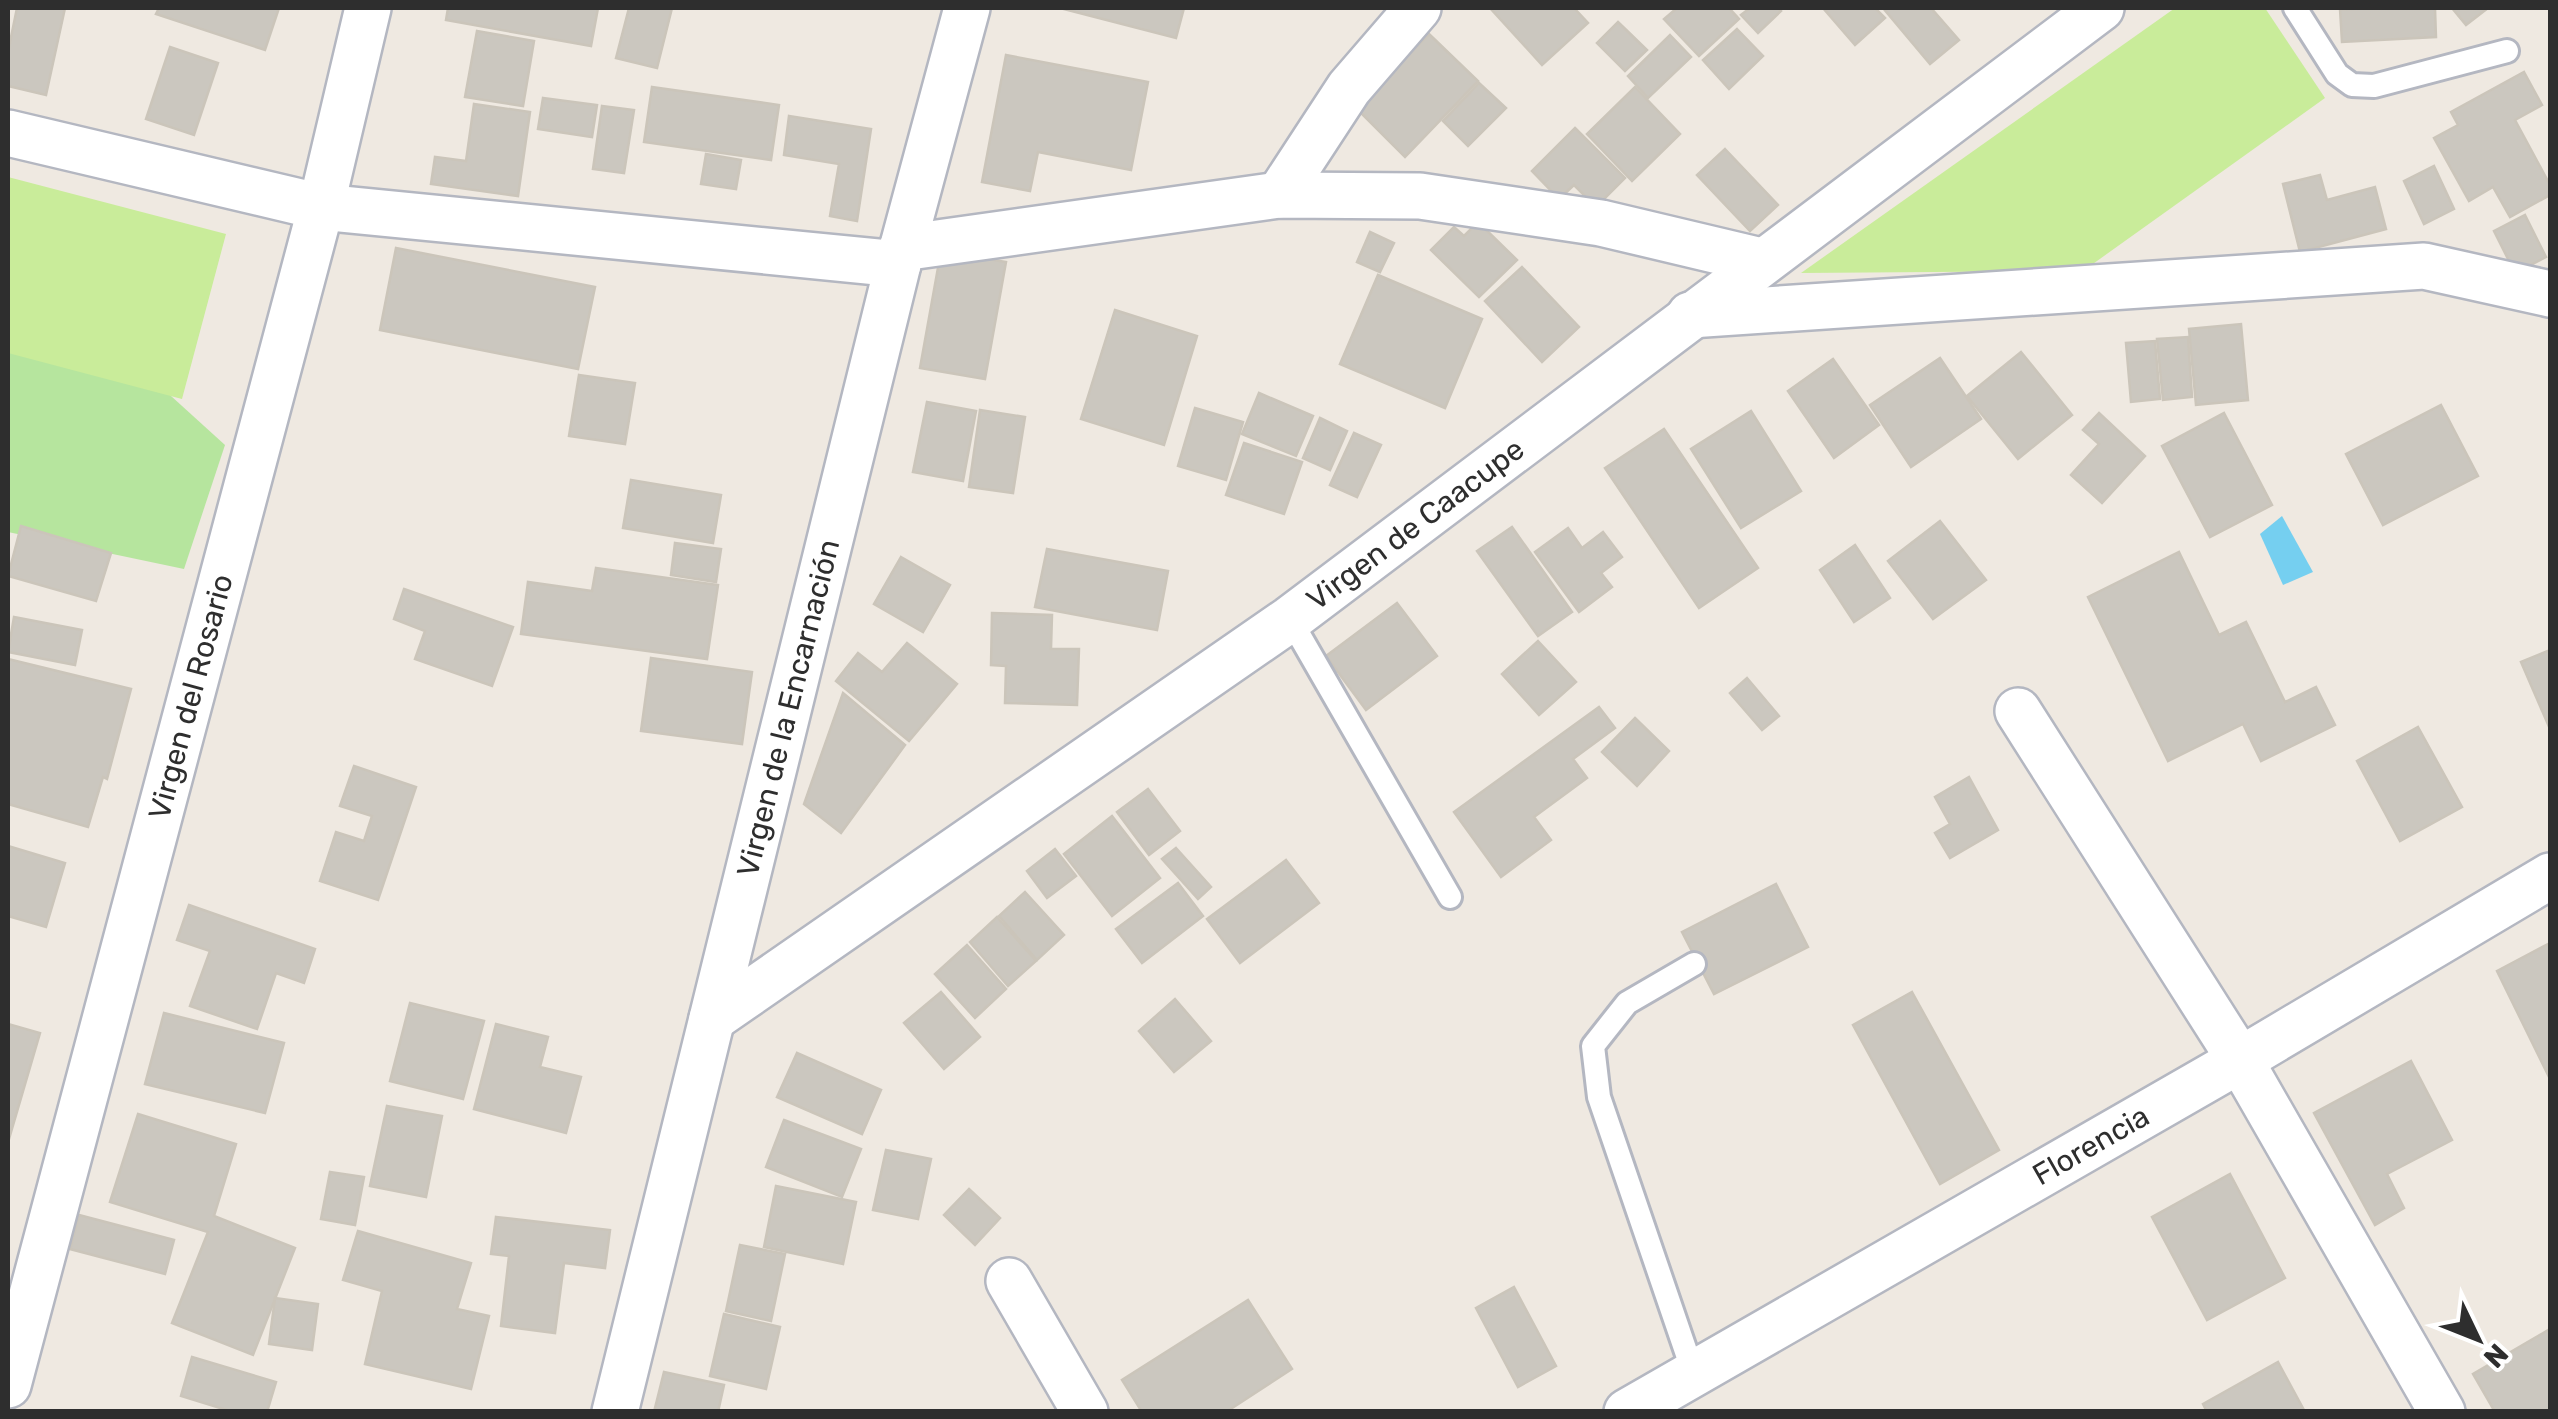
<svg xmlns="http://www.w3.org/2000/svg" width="2558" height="1419" font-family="Rubik,sans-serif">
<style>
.green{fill:#b6e59e}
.pitch{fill:#c9ec9a}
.water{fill:#75cff0}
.building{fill:#cbc7bf;stroke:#cbc5ba;stroke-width:2.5}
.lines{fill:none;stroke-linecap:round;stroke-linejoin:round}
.lane-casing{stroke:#b4b7c1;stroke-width:28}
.street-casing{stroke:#b4b7c1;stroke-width:50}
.lane{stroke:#fff;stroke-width:22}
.street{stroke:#fff;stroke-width:45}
.labels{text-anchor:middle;stroke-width:8;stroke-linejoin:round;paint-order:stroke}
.street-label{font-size:30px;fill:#2e2e2e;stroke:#fff}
</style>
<rect width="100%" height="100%" fill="#efe9e1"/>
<path class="green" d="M8 248 225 445 184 569 8 532Z"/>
<g class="pitch">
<path d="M2175 8H2265L2325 98 2083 271 1801 273Z"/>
<path d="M8 177 226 234 182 399 8 353Z"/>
</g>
<path class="water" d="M2282 516 2313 572 2283 585 2260 534Z"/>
<g class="building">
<path d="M17 8H65L46 95 8 86V52Z"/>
<path d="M159 8H279L265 50 156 14Z"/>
<path d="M448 8H598L591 46 446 20Z"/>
<path d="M629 8H672L657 68 616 58Z"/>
<path d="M1060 8H1184L1176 38Z"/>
<path d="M1490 8H1574L1588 23 1542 65Z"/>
<path d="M1677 8H1729L1739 19 1699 56 1664 19Z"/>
<path d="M1750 8H1778L1781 11 1758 33 1741 15Z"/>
<path d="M1823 8H1875L1885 18 1855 45Z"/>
<path d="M1883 8H1931L1959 40 1930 64Z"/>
<path d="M2435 8 2436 37 2342 42 2340 9Z"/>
<path d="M2452 8H2488L2466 25Z"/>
<path d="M1618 22 1647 50 1625 71 1597 43Z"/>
<path d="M1737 29 1763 56 1729 89 1703 60Z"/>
<path d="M477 31 534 41 523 106 465 97Z"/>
<path d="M1429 34 1478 81 1405 157 1356 108Z"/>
<path d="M1670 35 1691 57 1648 98 1628 76Z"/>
<path d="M170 47 218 63 194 135 146 119Z"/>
<path d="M1006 55 1148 82 1131 170 1038 152 1030 191 982 182Z"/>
<path d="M2524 72 2542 105 2515 120 2550 185V195L2510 217 2493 187 2469 201 2434 138 2458 125 2451 112Z"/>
<path d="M1479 83 1506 108 1468 146 1443 121Z"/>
<path d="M652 87 779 105 771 160 644 142Z"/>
<path d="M1635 87 1680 134 1632 181 1587 134Z"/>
<path d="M543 98 597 105 592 137 538 129Z"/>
<path d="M474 104 530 112 518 196 431 184 435 157 466 161Z"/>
<path d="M602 106 634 110 624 173 593 169Z"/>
<path d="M789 116 871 129 857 221 830 216 839 164 784 155Z"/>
<path d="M1575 128 1625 178 1596 207 1574 185 1559 199 1532 171Z"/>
<path d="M1725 149 1778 205 1750 231 1697 175Z"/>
<path d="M706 154 741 160 736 189 701 184Z"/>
<path d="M2434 166 2454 209 2424 224 2404 181Z"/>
<path d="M2320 175 2327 200 2375 187 2386 229 2300 252 2283 184Z"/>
<path d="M2525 215 2546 257 2515 273 2494 231Z"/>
<path d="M1478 222 1517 260 1479 297 1431 250 1454 227 1464 236Z"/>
<path d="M1370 232 1394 243 1380 272 1357 262Z"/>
<path d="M396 248 595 287 578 369 380 330Z"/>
<path d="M941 251 1006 262 985 379 920 368Z"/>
<path d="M1522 267 1579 327 1542 362 1485 301Z"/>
<path d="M1378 275 1482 319 1445 408 1340 364Z"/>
<path d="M1115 310 1197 336 1164 445 1081 419Z"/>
<path d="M2241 324 2248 400 2196 405 2189 329Z"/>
<path d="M2188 337 2192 397 2163 400 2157 339Z"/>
<path d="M2155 341 2160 399 2131 402 2126 343Z"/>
<path d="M2021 352 2072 415 2018 459 1967 396Z"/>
<path d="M1940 358 1981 419 1911 467 1870 405Z"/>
<path d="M1833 359 1879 425 1834 458 1788 391Z"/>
<path d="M579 375 635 383 625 444 569 436Z"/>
<path d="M1259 393 1313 416 1296 456 1242 434Z"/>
<path d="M927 402 976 411 963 481 913 472Z"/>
<path d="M2441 405 2478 476 2383 525 2346 454Z"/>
<path d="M1195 408 1243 422 1226 480 1178 466Z"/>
<path d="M980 410 1025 417 1013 493 969 487Z"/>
<path d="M1751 411 1801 491 1741 528 1691 449Z"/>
<path d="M2099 413 2145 456 2102 503 2071 475 2099 444 2083 430Z"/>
<path d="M2224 413 2272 505 2210 537 2162 446Z"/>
<path d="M1320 418 1347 431 1330 470 1303 458Z"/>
<path d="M1664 429 1758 568 1699 608 1605 468Z"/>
<path d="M1354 433 1381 445 1357 497 1330 485Z"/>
<path d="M1244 443 1302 462 1284 514 1226 495Z"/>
<path d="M631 480 721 495 713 543 623 528Z"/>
<path d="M1940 521 1986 580 1933 619 1888 561Z"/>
<path d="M21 526 111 553 96 601 8 576Z"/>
<path d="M1512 527 1572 612 1538 636 1477 551Z"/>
<path d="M1568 528 1582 548 1603 532 1622 557 1601 573 1612 587 1579 612 1535 552Z"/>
<path d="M675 543 721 549 716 582 671 575Z"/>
<path d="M1855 545 1890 598 1854 622 1820 570Z"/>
<path d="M1047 549 1168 571 1157 630 1035 607Z"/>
<path d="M2179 552 2219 635 2246 622 2285 702 2316 687 2335 725 2261 761 2243 724 2168 761 2088 597Z"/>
<path d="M901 557 950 585 923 632 874 604Z"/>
<path d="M596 568 718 585 707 659 521 634 528 582 592 591Z"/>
<path d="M404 589 513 627 492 686 415 659 425 631 394 619Z"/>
<path d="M1397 603 1437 656 1366 710 1326 656Z"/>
<path d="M992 613 1052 615 1051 649H1079L1077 705 1005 703 1006 666 991 665Z"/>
<path d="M14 617 82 630 75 665 8 652Z"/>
<path d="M1538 641 1576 682 1539 715 1502 674Z"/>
<path d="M907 643 957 684 909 741 836 681 858 653 882 672Z"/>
<path d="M2550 650V729L2521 662Z"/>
<path d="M651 658 752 672 742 744 641 731Z"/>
<path d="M8 659 131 689 107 779 103 777 88 827 8 804Z"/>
<path d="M1747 678 1779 716 1762 730 1730 693Z"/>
<path d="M843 693 905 745 841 833 804 804Z"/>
<path d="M1599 707 1615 728 1573 759 1587 778 1534 817 1551 840 1501 877 1454 812Z"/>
<path d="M1635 718 1669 751 1637 786 1602 752Z"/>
<path d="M2418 727 2462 807 2400 841 2357 761Z"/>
<path d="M354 766 416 787 378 900 320 881 336 832 364 841 372 816 340 806Z"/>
<path d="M1969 777 1998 830 1950 858 1935 833 1950 824 1935 797Z"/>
<path d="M1148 789 1180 831 1149 855 1117 812Z"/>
<path d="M1112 816 1160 878 1112 916 1064 854Z"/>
<path d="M8 846 65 863 46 927 8 916Z"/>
<path d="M1176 848 1211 887 1198 899 1162 859Z"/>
<path d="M1055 849 1076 876 1047 898 1027 871Z"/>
<path d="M1286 860 1319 903 1240 963 1207 919Z"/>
<path d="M1178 883 1203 916 1142 963 1116 929Z"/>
<path d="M1776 884 1808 947 1714 994 1682 932Z"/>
<path d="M1025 892 1064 935 1037 960 999 916Z"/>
<path d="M189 905 315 949 304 983 276 973 257 1029 190 1006 210 951 177 940Z"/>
<path d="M997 917 1036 961 1008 986 970 942Z"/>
<path d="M2550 943V1079L2497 971Z"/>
<path d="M967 945 1006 989 975 1018 935 974Z"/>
<path d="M941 992 980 1037 944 1069 904 1023Z"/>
<path d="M1912 992 1999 1150 1940 1184 1853 1025Z"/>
<path d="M1175 999 1211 1041 1174 1072 1139 1031Z"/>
<path d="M410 1003 484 1021 463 1099 390 1081Z"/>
<path d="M164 1013 284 1043 265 1113 145 1084Z"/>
<path d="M8 1024 40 1033 9 1139H8Z"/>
<path d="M496 1024 548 1037 540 1067 581 1077 566 1133 474 1109Z"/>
<path d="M797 1053 881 1090 862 1134 777 1097Z"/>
<path d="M2411 1061 2452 1140 2387 1174 2404 1208 2375 1225 2314 1113Z"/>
<path d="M387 1106 442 1116 426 1197 370 1186Z"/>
<path d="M138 1114 236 1144 214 1216 295 1248 253 1355 172 1323 208 1232 110 1202Z"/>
<path d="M784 1120 861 1149 842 1197 766 1167Z"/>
<path d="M886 1150 931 1159 918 1219 873 1210Z"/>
<path d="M330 1172 364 1177 355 1225 321 1219Z"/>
<path d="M2230 1174 2285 1278 2207 1320 2152 1217Z"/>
<path d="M776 1186 856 1202 843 1264 764 1247Z"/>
<path d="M969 1189 1000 1218 975 1245 944 1215Z"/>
<path d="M79 1215 174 1240 165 1274 70 1249Z"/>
<path d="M496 1217 610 1230 605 1268 564 1263 555 1333 501 1326 509 1256 491 1254Z"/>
<path d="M358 1231 471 1263 457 1309 489 1316 471 1389 365 1364 382 1291 343 1280Z"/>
<path d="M740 1245 785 1254 771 1321 726 1311Z"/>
<path d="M1514 1287 1556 1366 1518 1387 1476 1308Z"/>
<path d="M275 1298 318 1304 312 1350 269 1344Z"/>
<path d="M1248 1300 1292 1369 1226 1412H1142L1122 1380Z"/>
<path d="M724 1314 780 1327 766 1389 710 1376Z"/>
<path d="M2550 1329V1412H2495L2473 1374Z"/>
<path d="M192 1357 276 1382 267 1412H233L181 1396Z"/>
<path d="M2278 1362 2305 1412H2207L2203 1404Z"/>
<path d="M664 1372 724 1385 718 1412H654Z"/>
</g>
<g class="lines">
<g class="lane-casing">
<g id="lane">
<path d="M2295 8 2337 74 2352 85 2374 86 2507 51"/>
<path d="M1290 619 1450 897"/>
<path d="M1693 1372 1599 1097 1593 1046 1627 1003 1694 964"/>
</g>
</g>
<g class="street-casing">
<g id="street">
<path d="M8 133 321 207 898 264"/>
<path d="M1279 195 1349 88 1418 8"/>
<path d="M902 248 1279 195 1420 196 1601 223 1761 261"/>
<path d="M1690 315 2424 266 2550 294"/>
<path d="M2018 711 2240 1060 2442 1412"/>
<path id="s1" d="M712 1019 1290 619 2101 8"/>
<path d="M1009 1281 1085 1412"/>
<path id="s2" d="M8 1385 321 207 368 8"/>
<path id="s3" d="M615 1412 898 264 967 8"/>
<path id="s4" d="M1627 1412 2240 1060 2550 876"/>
</g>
</g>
<use href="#lane" class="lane"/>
<use href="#street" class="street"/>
</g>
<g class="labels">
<g class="street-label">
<text dy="10" stroke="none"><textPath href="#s1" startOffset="860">Virgen de Caacupe</textPath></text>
<text dy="10" stroke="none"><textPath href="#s2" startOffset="712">Virgen del Rosario</textPath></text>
<text dy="10" stroke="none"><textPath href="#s3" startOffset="725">Virgen de la Encarnación</textPath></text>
<text dy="10" stroke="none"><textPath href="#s4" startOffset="535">Florencia</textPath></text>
</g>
</g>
<rect width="2558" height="1419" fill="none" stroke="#2e2e2e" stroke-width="20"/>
<g transform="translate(2478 1339) rotate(133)" stroke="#ffffff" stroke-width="8" paint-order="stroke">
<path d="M0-8L18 38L0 25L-18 38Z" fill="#2e2e2e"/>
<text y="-15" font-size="28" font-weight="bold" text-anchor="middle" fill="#2e2e2e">N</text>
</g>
</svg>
